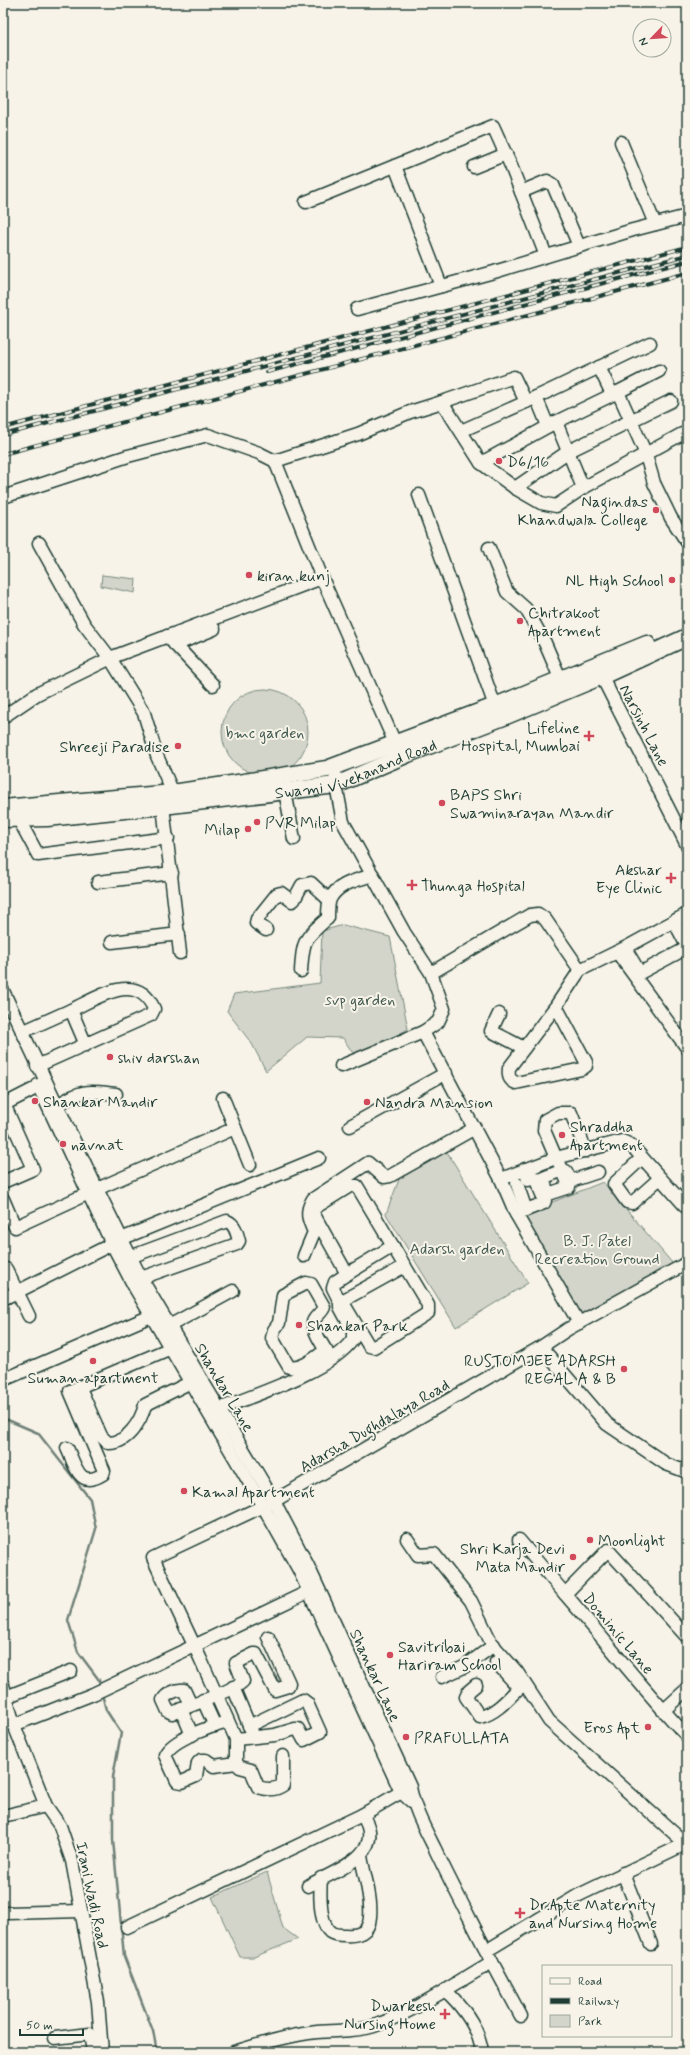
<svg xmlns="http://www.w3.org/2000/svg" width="690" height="2055" font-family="Mynerve,sans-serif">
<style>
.green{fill:#d3d5ca;stroke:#79897f}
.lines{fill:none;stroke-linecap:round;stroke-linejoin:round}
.stream{stroke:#6f8077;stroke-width:2.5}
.minor-casing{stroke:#1f3d34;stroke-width:15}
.major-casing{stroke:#1f3d34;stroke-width:19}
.minor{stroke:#f7f3e8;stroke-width:12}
.major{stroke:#f7f3e8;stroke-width:16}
.rail-casing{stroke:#1f3d34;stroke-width:4}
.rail{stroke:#f7f3e8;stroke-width:2.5;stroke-dasharray:8;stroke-linecap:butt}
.poi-dot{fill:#d1495b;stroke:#f7f3e8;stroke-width:1.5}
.labels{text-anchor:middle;stroke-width:4;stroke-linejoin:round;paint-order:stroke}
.poi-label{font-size:16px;fill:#1f3d34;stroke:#f7f3e8;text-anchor:start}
.street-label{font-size:16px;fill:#1f3d34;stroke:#f7f3e8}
.park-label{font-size:16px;fill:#435b52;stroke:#f7f3e8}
</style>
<rect width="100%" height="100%" fill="#f7f3e8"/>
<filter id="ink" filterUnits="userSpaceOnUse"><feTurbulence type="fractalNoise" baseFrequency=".025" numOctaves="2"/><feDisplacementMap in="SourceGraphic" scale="8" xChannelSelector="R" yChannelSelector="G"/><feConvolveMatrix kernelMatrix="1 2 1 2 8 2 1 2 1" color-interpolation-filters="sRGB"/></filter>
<g filter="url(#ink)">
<g class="green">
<path d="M102 575 136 579 135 593 101 586Z"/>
<circle cx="265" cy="732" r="43"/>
<path d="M343 925 390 937 408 1029 356 1058 343 1038 307 1037 266 1071 252 1044 227 1011 234 994 320 983 322 931Z"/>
<path d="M444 1147 528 1283 456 1327 386 1214 401 1174Z"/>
<path d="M603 1182 673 1264 581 1314 520 1215Z"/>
<path d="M267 1872 283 1928 298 1939 254 1957H240L212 1897Z"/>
</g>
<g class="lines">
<g class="stream">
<path d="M3 1418 38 1433 90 1499 96 1529 68 1620 78 1652 99 1680 100 1687"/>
<path d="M102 1694 106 1710 121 1733 113 1777V1840L124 1956 153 2031 157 2052"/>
</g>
<g class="minor-casing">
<g id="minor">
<path d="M621 142 655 224"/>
<path d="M395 166 441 286"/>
<path d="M474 167 506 154"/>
<path d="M521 192 547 181 553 185 579 246"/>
<path d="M306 202 493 126 511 166 546 256"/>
<path d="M357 309 494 272 633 230 687 216"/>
<path d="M599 367 612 394"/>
<path d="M618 392 659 371"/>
<path d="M536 397 548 426"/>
<path d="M442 402 514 377 526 402 461 431"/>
<path d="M526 402 650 343"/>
<path d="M556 422 618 392 645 452 654 483 671 518 687 542"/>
<path d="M481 463 556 422 583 488 682 434"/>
<path d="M515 488 541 503 556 506 583 488"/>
<path d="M419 495 495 706"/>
<path d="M3 497 128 456 208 435 259 453 275 461"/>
<path d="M39 543 84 624 110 658 144 713 157 756 173 793"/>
<path d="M489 548 507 592 526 609 545 643 560 678"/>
<path d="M167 636 213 685"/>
<path d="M175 645 214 629"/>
<path d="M598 669 687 845"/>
<path d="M3 717 37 694 115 656 322 578"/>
<path d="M395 743 322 578 275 461 358 434 410 412 442 402 481 463 515 488 569 451 671 401"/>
<path d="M335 766 336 785 343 822 404 932 431 973"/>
<path d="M285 791 294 839"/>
<path d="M163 806 180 953"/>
<path d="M18 818 38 855 168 838"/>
<path d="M98 882 172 873"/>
<path d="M687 914 625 948 580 970 545 919 538 914 530 915 431 973 444 1009 438 1022 423 1032 501 1179 556 1158 622 1141 631 1145 687 1208"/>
<path d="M266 930 256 923 257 919 277 894 281 893 292 901 294 900 302 885 311 883 329 900"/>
<path d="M112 942 179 934"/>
<path d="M625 948 640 973 685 949 687 946 674 921"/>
<path d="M617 952 687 1048"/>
<path d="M301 971C303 939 304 939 328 918 328 913 328 904 330 899 338 883 358 880 373 875"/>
<path d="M3 991 97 1189 141 1278 274 1501 308 1566 410 1787C414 1809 425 1829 435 1849 453 1887 473 1924 492 1962 454 1984 416 2011 374 2026 356 2032 336 2030 317 2032 289 2035 261 2044 234 2052"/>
<path d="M556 1006 586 1062V1066L582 1069 516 1083C509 1080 508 1076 509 1068L556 1006 580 970"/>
<path d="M499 1014 491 1031 524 1048"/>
<path d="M22 1032 71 1010"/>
<path d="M37 1066 151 1015 154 1009C137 970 97 998 71 1010L86 1045"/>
<path d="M341 1066 423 1032"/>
<path d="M38 1085 112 1244 135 1288 263 1506 299 1570 401 1792 412 1802"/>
<path d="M223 1098 235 1128"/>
<path d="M3 1105 46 1083"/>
<path d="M58 1105C82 1089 88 1091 116 1094"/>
<path d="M350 1126 446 1073"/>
<path d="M556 1158 544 1130 545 1120 558 1113H571L586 1151"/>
<path d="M557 1158C561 1167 565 1176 569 1185V1187L548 1194 543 1178 563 1170"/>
<path d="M642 1158 614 1184 627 1202 632 1203 660 1178"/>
<path d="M566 1171 571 1181 598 1172"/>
<path d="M501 1179 516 1214 579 1323"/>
<path d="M3 1182 33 1169 4 1104"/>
<path d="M517 1184 526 1210"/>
<path d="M97 1189 235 1128 250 1165"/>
<path d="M3 1199 15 1227 89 1193"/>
<path d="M516 1214 544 1203 545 1201 535 1178 528 1180 525 1169"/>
<path d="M121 1239 319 1158"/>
<path d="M304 1256 314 1232C308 1219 305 1212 313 1199L368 1163 384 1177 390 1176 475 1128"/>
<path d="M130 1257 227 1221C235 1224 237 1233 239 1241L237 1244 141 1278"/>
<path d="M6 1269 29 1316"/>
<path d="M347 1274 393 1246"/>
<path d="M3 1299 112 1244"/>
<path d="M169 1326 233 1291"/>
<path d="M541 1347 607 1424 666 1464 687 1472"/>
<path d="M326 1350C316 1357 302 1370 289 1367L272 1338 274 1330 279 1323 283 1295 306 1283 311 1284 324 1307C322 1313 315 1316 313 1322 311 1328 327 1352 331 1359"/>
<path d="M3 1380 158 1313"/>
<path d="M80 1388 101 1436 108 1443C127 1444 141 1421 145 1405L191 1382"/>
<path d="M214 1411C251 1396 330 1372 353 1339V1331L340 1307V1302L333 1288 335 1282 347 1274 313 1213V1209L350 1186H357L428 1305V1313L374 1347 369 1346 345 1306 340 1302 405 1266"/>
<path d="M67 1448C76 1467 79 1489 103 1474L104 1471 70 1391 171 1348"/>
<path d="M407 1539 418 1555 434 1554 471 1601 492 1644 517 1672 549 1721 686 1844"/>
<path d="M519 1540 565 1594"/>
<path d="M687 1637 608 1550 565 1594C606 1641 644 1691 687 1736"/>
<path d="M496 1662 519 1688"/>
<path d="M442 1677 464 1667 494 1645"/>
<path d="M3 1685 14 1725 46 1806 60 1826 72 1861 98 2002 102 2052"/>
<path d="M476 1685 469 1691 466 1697 480 1717C498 1713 511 1695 524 1683"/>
<path d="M233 1687 252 1732"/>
<path d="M6 1697 71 1671"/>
<path d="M203 1700 215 1726"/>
<path d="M191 1705 184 1690C177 1689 166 1694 163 1700L168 1711 172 1713C186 1707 236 1690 243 1681L236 1663 254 1654H256L275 1690 288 1686 289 1683 268 1637"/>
<path d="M181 1709 192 1735"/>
<path d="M663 1711 687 1689"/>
<path d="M228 1722C212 1726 172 1739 165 1755L177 1781 182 1782 196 1776 198 1763 201 1760H206L214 1766 236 1763"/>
<path d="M14 1725 93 1694 316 1588"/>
<path d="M236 1739 275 1735 295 1729H298L304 1740 320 1732 307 1703 303 1700 249 1726"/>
<path d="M283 1756V1785C276 1790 267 1790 258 1787L251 1770 240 1767 236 1763V1739L201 1660 153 1558 274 1501 541 1347 568 1329 687 1263"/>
<path d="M3 1816 46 1806"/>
<path d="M623 1873 651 1944"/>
<path d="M321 1878C320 1891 319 1922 330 1932 334 1935 340 1935 345 1935 358 1936 369 1933 370 1917 372 1897 364 1875 361 1856"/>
<path d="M308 1886C334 1871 389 1854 362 1815"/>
<path d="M8 1913 81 1911"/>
<path d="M127 1927 362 1815 408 1788"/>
<path d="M486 1951 579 1895 687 1843"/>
<path d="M492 1962 521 2016"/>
<path d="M445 1990C462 2006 479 2028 482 2052"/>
<path d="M55 2038 90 2034 93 2052"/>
</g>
</g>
<g class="major-casing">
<g id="major">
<path d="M3 808 173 793 327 769 495 706 647 644"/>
<path id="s1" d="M3 819 47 818 163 806 336 785 408 754 501 718 602 676 687 637"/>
</g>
</g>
<use href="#minor" class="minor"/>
<use href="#major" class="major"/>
<g class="rail-casing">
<g id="rail">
<path d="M267 372 687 261"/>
<path d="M3 428 687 247"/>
<path d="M3 435 687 255"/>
<path d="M3 454 687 273"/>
</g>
</g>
<use href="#rail" class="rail"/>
</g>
</g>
<g class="poi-dot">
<circle cx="499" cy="461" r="4"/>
<circle cx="656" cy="510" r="4"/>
<circle cx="249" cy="575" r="4"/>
<circle cx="672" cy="580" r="4"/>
<circle cx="520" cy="621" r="4"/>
<path d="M587 730h4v4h4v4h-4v4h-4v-4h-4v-4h4z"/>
<circle cx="178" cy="746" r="4"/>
<circle cx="442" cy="803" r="4"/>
<circle cx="257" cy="822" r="4"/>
<circle cx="248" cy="829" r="4"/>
<path d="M669 872h4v4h4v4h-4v4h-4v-4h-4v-4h4z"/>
<path d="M410 879h4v4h4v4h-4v4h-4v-4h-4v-4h4z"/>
<circle cx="110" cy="1057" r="4"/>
<circle cx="35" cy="1101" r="4"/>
<circle cx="367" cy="1102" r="4"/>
<circle cx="562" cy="1135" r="4"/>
<circle cx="63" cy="1144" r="4"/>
<circle cx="299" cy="1325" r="4"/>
<circle cx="93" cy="1361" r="4"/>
<circle cx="624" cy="1369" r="4"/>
<circle cx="184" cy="1491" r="4"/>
<circle cx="590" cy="1540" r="4"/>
<circle cx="573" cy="1557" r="4"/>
<circle cx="390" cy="1655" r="4"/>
<circle cx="648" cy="1727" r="4"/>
<circle cx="406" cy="1737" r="4"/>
<path d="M518 1907h4v4h4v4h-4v4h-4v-4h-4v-4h4z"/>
<path d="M443 2008h4v4h4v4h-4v4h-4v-4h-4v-4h4z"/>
</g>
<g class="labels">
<g class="poi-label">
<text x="507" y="467">D6/16</text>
<text x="648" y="507" text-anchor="end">Nagindas<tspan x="648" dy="18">Khandwala College</tspan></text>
<text x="257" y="581">kiran kunj</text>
<text x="664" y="586" text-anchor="end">NL High School</text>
<text x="528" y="618">Chitrakoot<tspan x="528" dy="18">Apartment</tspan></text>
<text x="580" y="733" text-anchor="end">Lifeline<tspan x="580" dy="18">Hospital, Mumbai</tspan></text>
<text x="170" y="752" text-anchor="end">Shreeji Paradise</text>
<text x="450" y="800">BAPS Shri<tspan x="450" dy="18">Swaminarayan Mandir</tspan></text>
<text x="265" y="828">PVR Milap</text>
<text x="240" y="835" text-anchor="end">Milap</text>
<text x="662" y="875" text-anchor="end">Akshar<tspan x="662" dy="18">Eye Clinic</tspan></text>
<text x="421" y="891">Thunga Hospital</text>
<text x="118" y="1063">shiv darshan</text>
<text x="43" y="1107">Shankar Mandir</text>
<text x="375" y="1108">Nandra Mansion</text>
<text x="570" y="1132">Shraddha<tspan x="570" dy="18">Apartment</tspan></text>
<text x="71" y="1150">navnat</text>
<text x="307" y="1331">Shankar Park</text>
<text x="616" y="1366" text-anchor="end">RUSTOMJEE ADARSH<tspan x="616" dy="18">REGAL A &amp; B</tspan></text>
<text x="93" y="1383" text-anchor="middle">Suman apartment</text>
<text x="192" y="1497">Kamal Apartment</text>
<text x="598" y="1546">Moonlight</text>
<text x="565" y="1554" text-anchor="end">Shri Karja Devi<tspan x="565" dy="18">Mata Mandir</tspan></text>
<text x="398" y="1652">Savitribai<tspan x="398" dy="18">Hariram School</tspan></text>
<text x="640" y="1733" text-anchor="end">Eros Apt</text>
<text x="414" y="1743">PRAFULLATA</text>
<text x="529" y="1910">Dr.Apte Maternity<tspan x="529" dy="18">and Nursing Home</tspan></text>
<text x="436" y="2011" text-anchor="end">Dwarkesh<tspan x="436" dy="18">Nursing Home</tspan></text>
</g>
<g class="street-label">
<text transform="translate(645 725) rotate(63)" y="6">Narsinh Lane</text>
<text dy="6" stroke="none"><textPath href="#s1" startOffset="358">Swami Vivekanand Road</textPath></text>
<text transform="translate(225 1387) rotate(59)" y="6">Shankar Lane</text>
<text transform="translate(374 1425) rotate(-30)" y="6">Adarsha Dughdalaya Road</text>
<text transform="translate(619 1633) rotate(50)" y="6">Dominic Lane</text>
<text transform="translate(376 1675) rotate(65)" y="6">Shankar Lane</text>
<text transform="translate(93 1895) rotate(78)" y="6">Irani Wadi Road</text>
</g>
<g class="park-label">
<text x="265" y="738">bmc garden</text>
<text x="360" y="1005">svp garden</text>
<text x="597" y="1246">B. J. Patel<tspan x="597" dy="18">Recreation Ground</tspan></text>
<text x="457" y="1254">Adarsh garden</text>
</g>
</g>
<rect width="690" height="2055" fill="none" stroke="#f7f3e8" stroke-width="16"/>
<rect x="8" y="8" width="674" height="2039" fill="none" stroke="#1f3d34" stroke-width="1.5" filter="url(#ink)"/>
<rect x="542" y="1965" width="130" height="72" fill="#f7f3e8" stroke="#a1aaa0"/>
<rect x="550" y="1978" width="20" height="6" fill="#f7f3e8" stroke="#a1aaa0"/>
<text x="578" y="1985" font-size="12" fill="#1f3d34">Road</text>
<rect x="550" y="1998" width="20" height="6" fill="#1f3d34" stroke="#a1aaa0"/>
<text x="578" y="2005" font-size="12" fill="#1f3d34">Railway</text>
<rect x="550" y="2015" width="20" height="12" fill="#d3d5ca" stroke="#a1aaa0"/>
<text x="578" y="2025" font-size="12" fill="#1f3d34">Park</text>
<g transform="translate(652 38) rotate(245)"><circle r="19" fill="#f7f3e8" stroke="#a1aaa0"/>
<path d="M0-3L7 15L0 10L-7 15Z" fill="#d1495b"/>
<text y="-6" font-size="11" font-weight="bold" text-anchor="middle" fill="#1f3d34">N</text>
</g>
<path d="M20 2029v6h63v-6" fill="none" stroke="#1f3d34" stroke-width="2"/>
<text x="26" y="2029" font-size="12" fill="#1f3d34" stroke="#f7f3e8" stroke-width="3" paint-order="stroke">50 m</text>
</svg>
